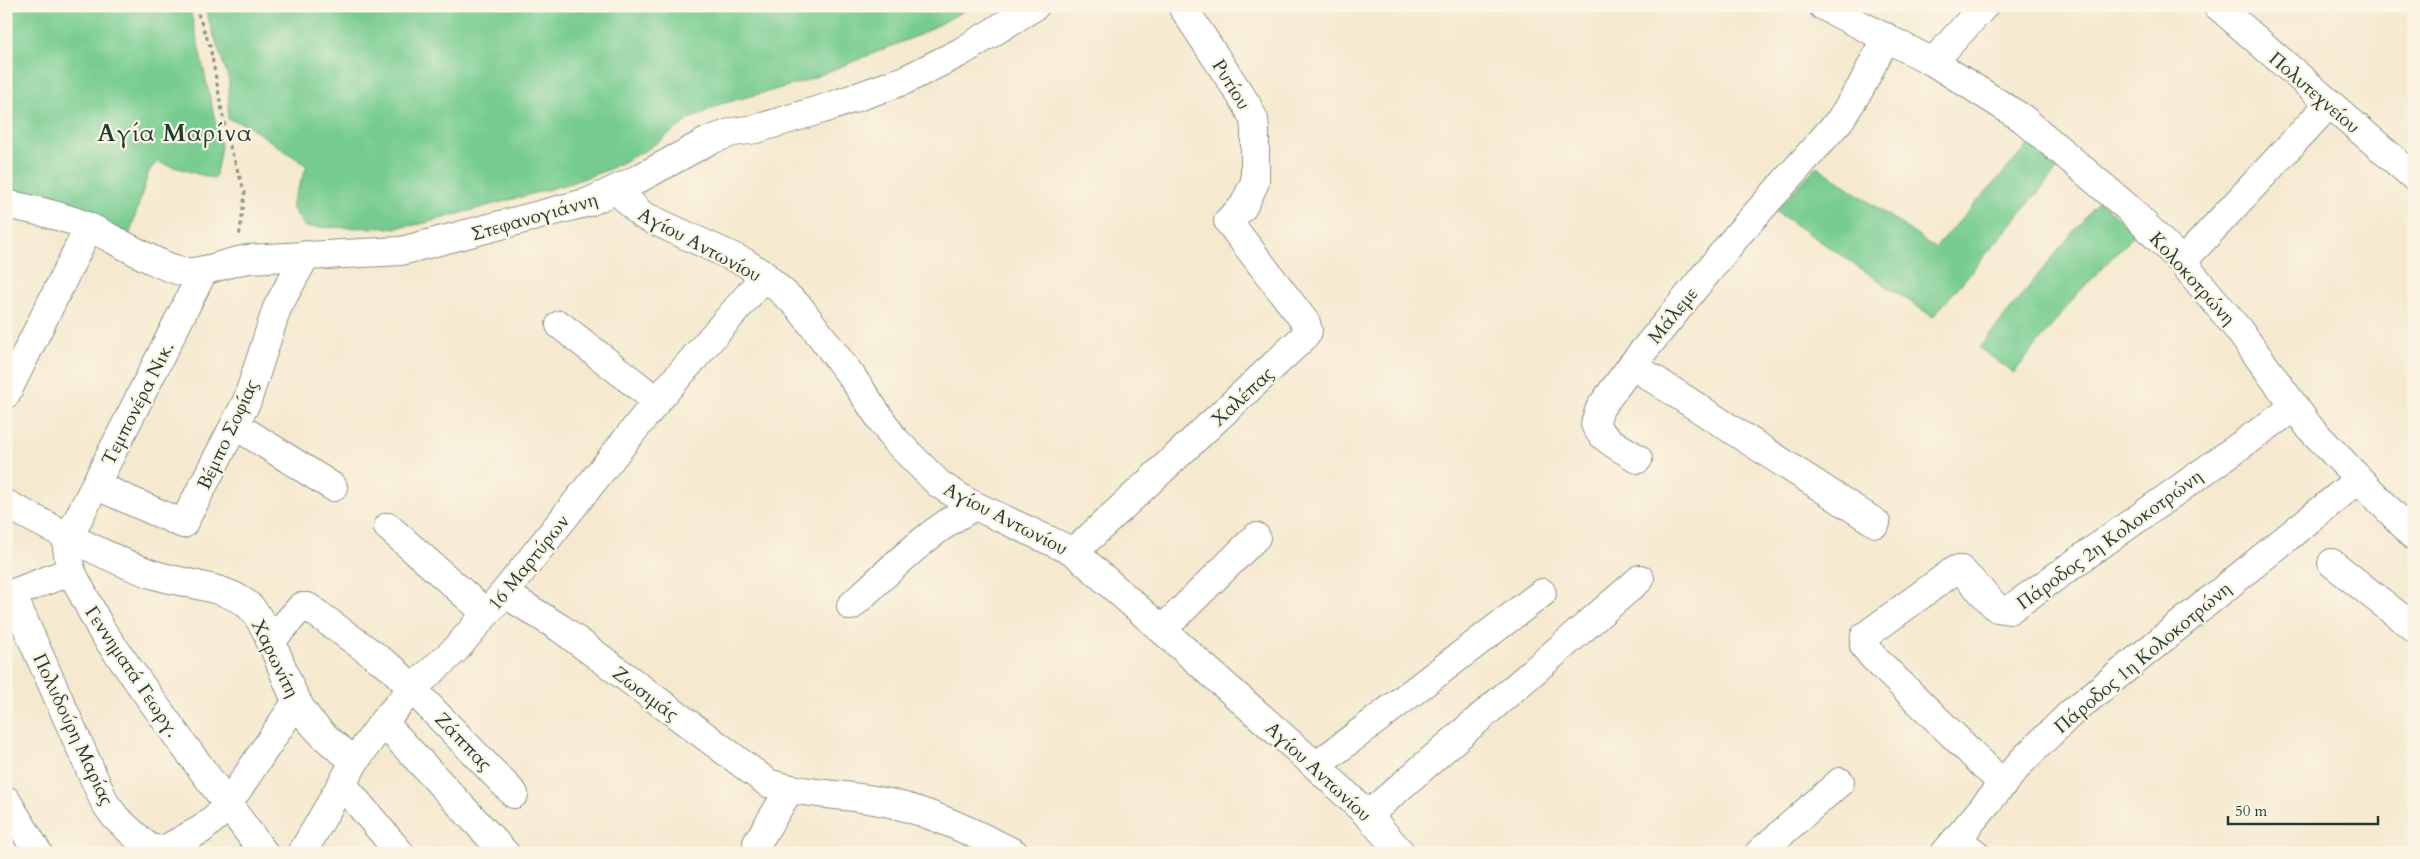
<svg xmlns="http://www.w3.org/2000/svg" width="2420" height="859" font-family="Cardo,serif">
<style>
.green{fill:#76cc90;stroke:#4a8462}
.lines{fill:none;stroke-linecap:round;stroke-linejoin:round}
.minor-casing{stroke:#8a9382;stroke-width:30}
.path{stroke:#8a9382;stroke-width:3;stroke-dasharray:4 4;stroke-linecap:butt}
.minor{stroke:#fff;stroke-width:28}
.labels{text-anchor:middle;stroke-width:4.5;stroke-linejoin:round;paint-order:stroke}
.street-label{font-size:19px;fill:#1f3d34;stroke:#fcf5e5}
.district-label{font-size:24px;font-weight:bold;letter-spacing:1px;fill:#1f3d34;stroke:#fcf5e5}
</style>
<rect width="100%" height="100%" fill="#fcf5e5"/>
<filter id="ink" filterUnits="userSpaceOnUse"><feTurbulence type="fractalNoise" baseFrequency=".02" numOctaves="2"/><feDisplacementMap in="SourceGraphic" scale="10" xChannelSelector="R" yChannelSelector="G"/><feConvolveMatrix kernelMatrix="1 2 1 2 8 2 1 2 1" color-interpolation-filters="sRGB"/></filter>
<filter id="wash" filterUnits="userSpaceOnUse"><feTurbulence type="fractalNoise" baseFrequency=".0096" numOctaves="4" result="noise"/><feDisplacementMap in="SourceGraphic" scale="20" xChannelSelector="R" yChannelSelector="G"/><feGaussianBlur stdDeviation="1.12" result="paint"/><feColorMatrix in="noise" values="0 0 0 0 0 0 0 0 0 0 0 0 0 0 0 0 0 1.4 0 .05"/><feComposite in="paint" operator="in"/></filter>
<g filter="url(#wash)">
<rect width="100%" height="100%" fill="#f5e9cf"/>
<g class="green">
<path d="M6 6H187L191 13 221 147 215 179 157 162 149 171 129 236 56 201 6 187Z"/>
<path d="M204 6H973L919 35 800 83 721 104 690 119 648 149 607 170 568 184 421 224 393 228 305 227 291 206 307 166 247 125 228 119 229 80Z"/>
<path d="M2033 140 2062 164 1933 317 1775 211 1817 166 1935 248Z"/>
<path d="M2099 200 2135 234 2079 292 2014 373 1979 348Z"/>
</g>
</g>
<g filter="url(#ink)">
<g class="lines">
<g class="minor-casing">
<g id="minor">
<path d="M1823 6 1933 62 1984 6"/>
<path d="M2218 6 2414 177"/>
<path d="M1933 62 2022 118 2128 208 2182 262 2238 329 2310 428 2414 536"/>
<path d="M617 190 642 215 744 262 765 276 799 307 852 377 894 439 939 484 967 502 1074 552 1316 766 1368 815 1401 853"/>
<path d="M6 204C34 210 65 216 91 228 114 239 163 269 185 272 206 274 228 261 249 259L401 251 589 202 638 179 708 141 733 132 756 129 829 107 905 80 961 52 1035 6"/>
<path d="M2182 262 2329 104"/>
<path d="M204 270 69 537C96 550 123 564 152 574 180 584 232 586 252 609 273 634 282 674 297 702 311 727 333 745 355 761"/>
<path d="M560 325 657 401"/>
<path d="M1632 365 1600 408 1595 424C1601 440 1624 449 1638 459"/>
<path d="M6 394 89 227"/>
<path d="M235 425 333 487"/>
<path d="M95 485 183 524 247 401 277 308 306 255"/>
<path d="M6 504 69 537 67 548 71 571 102 631 180 740 264 853"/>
<path d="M1876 523 1632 365 1740 232 1840 120 1861 87 1886 37"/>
<path d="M388 527 486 613"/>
<path d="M1074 552 1303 338 1308 331 1306 323 1228 221 1243 207 1255 182V130L1254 120 1247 105 1182 6"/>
<path d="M2332 563 2414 628"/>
<path d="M504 593 560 628 768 783C802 794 839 794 874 800 923 808 970 831 1014 853"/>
<path d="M12 594 105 803 116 818 149 848 163 850 171 846 202 829 218 815 228 804 297 701"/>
<path d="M6 596 71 571"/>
<path d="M851 606C890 570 928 531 975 506"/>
<path d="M1163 629 1256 537"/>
<path d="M270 642 301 607H308L393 669 514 794"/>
<path d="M383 722 505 853"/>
<path d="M1316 766 1542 593"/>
<path d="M342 784 400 853"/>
<path d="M2003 784 1873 657 1864 646 1865 636 1955 570H1961L1997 608 2009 610 2293 408"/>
<path d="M6 800 38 853"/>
<path d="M1368 815 1640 579"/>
<path d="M1957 839 1975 853"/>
<path d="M302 853 355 761 383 722 413 688 455 650 504 593 657 401 765 276"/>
<path d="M760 853 757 843 790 789"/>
<path d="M1759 853 1840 782"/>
<path d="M1945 853 2022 761 2071 713 2358 480"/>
</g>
</g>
<path class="path" d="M195 6 210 46 227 138 245 193 239 238"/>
<use href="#minor" class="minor"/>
</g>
</g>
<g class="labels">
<g class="street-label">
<text transform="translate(1232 84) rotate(58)" y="7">Ρυτίου</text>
<text transform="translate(2315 92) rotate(41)" y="7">Πολυτεχνείου</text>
<text transform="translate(534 216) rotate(-16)" y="7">Στεφανογιάννη</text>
<text transform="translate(700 244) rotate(28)" y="7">Αγίου Αντωνίου</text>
<text transform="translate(2193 278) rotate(48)" y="7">Κολοκοτρώνη</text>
<text transform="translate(1672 315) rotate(-51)" y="7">Μάλεμε</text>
<text transform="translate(1242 396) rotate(-43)" y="7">Χαλέπας</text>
<text transform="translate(137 403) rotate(-63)" y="7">Τεμπονέρα Νικ.</text>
<text transform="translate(227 434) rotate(-65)" y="7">Βέμπο Σοφίας</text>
<text transform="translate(1006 518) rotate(27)" y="7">Αγίου Αντωνίου</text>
<text transform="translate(2109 539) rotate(-36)" y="7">Πάροδος 2η Κολοκοτρώνη</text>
<text transform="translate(528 562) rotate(-51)" y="7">16 Μαρτύρων</text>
<text transform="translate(2142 657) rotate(-40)" y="7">Πάροδος 1η Κολοκοτρώνη</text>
<text transform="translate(276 658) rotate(64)" y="7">Χαρωνίτη</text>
<text transform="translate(133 671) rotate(56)" y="7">Γεννηματά Γεωργ.</text>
<text transform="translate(646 693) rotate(37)" y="7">Ζωσιμάς</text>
<text transform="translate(74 729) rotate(65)" y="7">Πολυδούρη Μαρίας</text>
<text transform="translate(464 741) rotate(46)" y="7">Ζάππας</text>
<text transform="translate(1319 771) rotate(43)" y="7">Αγίου Αντωνίου</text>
</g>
<g class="district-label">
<text x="175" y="141">Αγία Μαρίνα</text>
</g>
</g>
<rect width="2420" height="859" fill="none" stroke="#fcf5e5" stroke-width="25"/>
<path d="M2228 816v8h150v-8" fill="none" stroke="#1f3d34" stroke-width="2.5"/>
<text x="2235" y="816" font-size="15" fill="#1f3d34" stroke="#fcf5e5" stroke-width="4" paint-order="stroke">50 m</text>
</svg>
